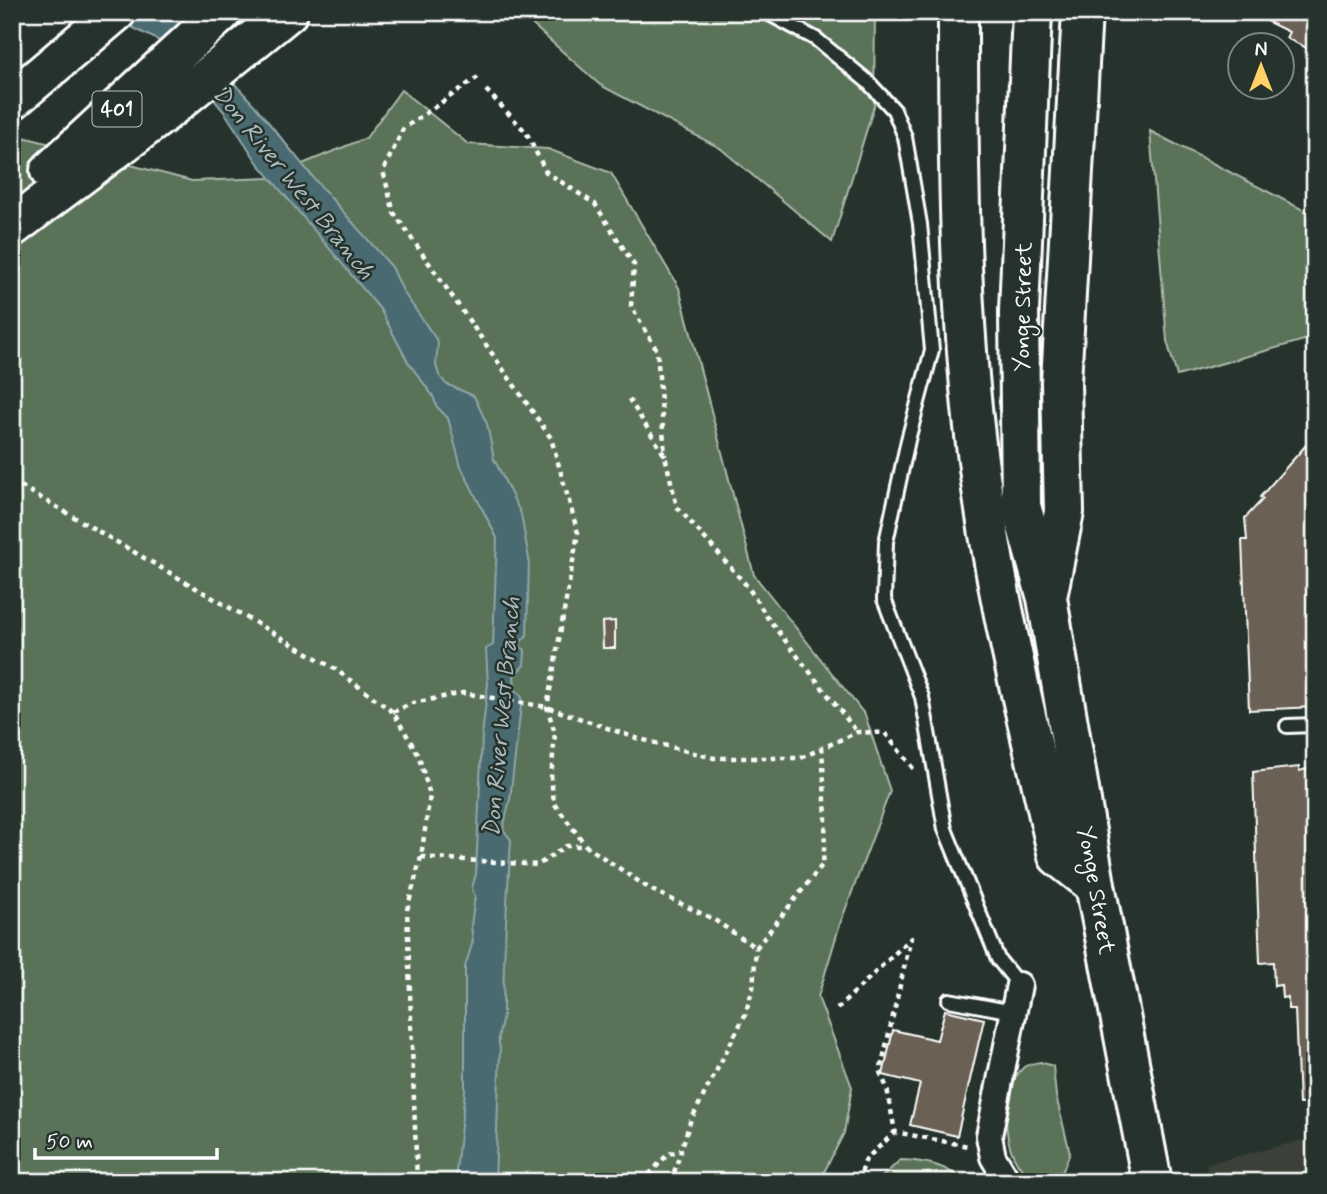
<svg xmlns="http://www.w3.org/2000/svg" width="1327" height="1194" font-family="Mynerve,sans-serif">
<style>
.built{fill:#3a4038}
.green{fill:#5a7358;stroke:#acb9ac;stroke-width:2}
.water{fill:#486a6f;stroke:#91a6a9;stroke-width:2}
.building{fill:#6a6053;stroke:#fff;stroke-width:2}
.lines{fill:none;stroke-linecap:round;stroke-linejoin:round}
.service-casing{stroke:#fff;stroke-width:18}
.minor-casing{stroke:#fff;stroke-width:30}
.primary-casing{stroke:#fff;stroke-width:44}
.motorway-casing{stroke:#fff;stroke-width:44}
.path{stroke:#fff;stroke-width:4.5;stroke-dasharray:5 5;stroke-linecap:butt}
.service{stroke:#26332d;stroke-width:12}
.minor{stroke:#26332d;stroke-width:24}
.primary{stroke:#26332d;stroke-width:38}
.motorway{stroke:#26332d;stroke-width:38}
.labels{text-anchor:middle;stroke-width:5;stroke-linejoin:round;paint-order:stroke}
.shield{fill:#26332d;stroke:#bec2c0;stroke-width:2}
.shield-label{font-size:21px;font-weight:bold;fill:#fff}
.street-label{font-size:23px;fill:#fff;stroke:#26332d}
.water-label{font-size:24px;font-style:italic;fill:#adbcbe;stroke:#26332d}
</style>
<rect width="100%" height="100%" fill="#26332d"/>
<filter id="ink" filterUnits="userSpaceOnUse"><feTurbulence type="fractalNoise" baseFrequency=".0143" numOctaves="2"/><feDisplacementMap in="SourceGraphic" scale="14" xChannelSelector="R" yChannelSelector="G"/><feConvolveMatrix kernelMatrix="1 2 1 2 8 2 1 2 1" color-interpolation-filters="sRGB"/></filter>
<g filter="url(#ink)">
<path class="built" d="M1315 1137V1182H1209L1206 1164Z"/>
<g class="green">
<path d="M525 12H875L874 106 832 242 720 148 600 85 525 18Z"/>
<path d="M401 90 468 144 548 149 611 173 679 288 754 575 865 715 890 791 840 924 818 997 852 1087 844 1133 819 1182H12V134L192 181 268 178 366 138Z"/>
<path d="M1150 131 1315 216V337L1177 376 1167 341Z"/>
<path d="M1040 1062 1053 1066 1056 1096 1070 1153 1062 1173C1055 1175 1047 1180 1041 1179 1000 1174 996 1090 1024 1067 1028 1064 1035 1063 1040 1062Z"/>
<path d="M900 1160C928 1161 944 1165 966 1182H877Z"/>
</g>
<path class="water" d="M101 12H169L256 107 316 181 392 267 404 293 438 342 436 365 439 375 446 384 474 396 487 424 494 459 521 514 529 559 527 635 518 645 525 650 524 665 514 676 515 690 522 697 510 799 503 829 511 840C507 898 503 956 503 1014 502 1028 496 1034 500 1049L495 1182H458L456 1171 465 1090V967L473 941 471 926 475 896 472 888 476 874 482 736 488 684 486 649 493 645 497 538 461 467 448 418 437 407 433 396 408 362 380 309 257 162 225 113 193 74 158 40Z"/>
<g class="building">
<path d="M1257 12H1315V52L1286 38 1289 32 1256 16Z"/>
<path d="M1315 435V707L1249 710 1242 540H1247L1245 518 1263 499 1260 497Z"/>
<path d="M615 621V648H603L602 622Z"/>
<path d="M1299 767V771L1315 767V1103L1299 1104 1295 1009H1288V997L1282 998 1281 985 1274 986 1273 962 1260 963 1253 772Z"/>
<path d="M945 1010 984 1019 957 1136 910 1125 920 1084 883 1075 893 1030 937 1040Z"/>
</g>
<g class="lines">
<g class="service-casing">
<g id="service">
<path d="M766 12 816 39 867 81 894 110 905 137 920 224 932 350 908 440 886 542 884 599 922 697 945 829 998 959 1019 985"/>
<path d="M1287 726 1315 725"/>
<path d="M949 1000 1013 1012"/>
</g>
</g>
<g class="minor-casing">
<path id="minor" d="M1008 1182 993 1157 989 1136 1019 985"/>
</g>
<g class="primary-casing">
<g id="primary">
<path d="M1032 12 1019 311 1021 506 1047 598 1095 885 1152 1182"/>
<path d="M1048 592 1064 512 1061 382 1082 12"/>
</g>
</g>
<g class="motorway-casing">
<g id="motorway">
<path d="M958 12C958 176 959 341 984 503 1002 622 1032 739 1058 856L1095 885"/>
<path d="M12 100 116 12"/>
<path d="M50 171 222 12"/>
<path d="M12 227 165 112 288 12"/>
</g>
</g>
<g class="path">
<path d="M478 77 403 129 383 171 394 213 551 438 578 533 547 707 555 733 551 778 554 803 586 846"/>
<path d="M486 90 526 132 546 172 595 204 634 265 631 306 657 350 665 456"/>
<path d="M629 399 665 456 677 507 748 587 769 620 857 732"/>
<path d="M12 481 335 669 393 712 418 754 430 795 421 857 407 910 417 1182"/>
<path d="M393 712 413 703 463 693 547 707 636 738 714 758H801L857 732 885 733 916 772"/>
<path d="M421 857 538 865 566 846H586L650 889 713 919 756 948 823 864 826 818 822 748"/>
<path d="M837 1009 911 938 880 1072 887 1088 895 1132 968 1146"/>
<path d="M642 1182 668 1154 682 1150"/>
<path d="M671 1182 690 1122 745 1015 753 988 756 948"/>
<path d="M858 1182 866 1159 895 1132"/>
</g>
<use href="#service" class="service"/>
<use href="#minor" class="minor"/>
<use href="#primary" class="primary"/>
<use href="#motorway" class="motorway"/>
</g>
</g>
<g class="labels">
<rect class="shield" x="92.5" y="91.5" width="49" height="35" rx="5"/>
<g class="shield-label">
<text x="117" y="116">401</text>
</g>
<g class="street-label">
<text transform="translate(1022 307) rotate(-89)" y="8">Yonge Street</text>
<text transform="translate(1097 890) rotate(80)" y="8">Yonge Street</text>
</g>
<g class="water-label">
<text transform="translate(294 182) rotate(51)" y="8">Don River West Branch</text>
<text transform="translate(501 717) rotate(-85)" y="8">Don River West Branch</text>
</g>
</g>
<rect width="1327" height="1194" fill="none" stroke="#26332d" stroke-width="42"/>
<rect x="21" y="21" width="1285" height="1152" fill="none" stroke="#fff" stroke-width="2.5" filter="url(#ink)"/>
<g transform="translate(1261 66)"><circle r="33" fill="#26332d" stroke="#7d8581" stroke-width="2"/>
<path d="M0-5L12 26L0 18L-12 26Z" fill="#ffd166"/>
<text y="-10" font-size="19" font-weight="bold" text-anchor="middle" fill="#ffffff">N</text>
</g>
<path d="M35 1148v10h182v-10" fill="none" stroke="#ffffff" stroke-width="3.5"/>
<text x="46" y="1148" font-size="21" fill="#ffffff" stroke="#26332d" stroke-width="5" paint-order="stroke">50 m</text>
</svg>
